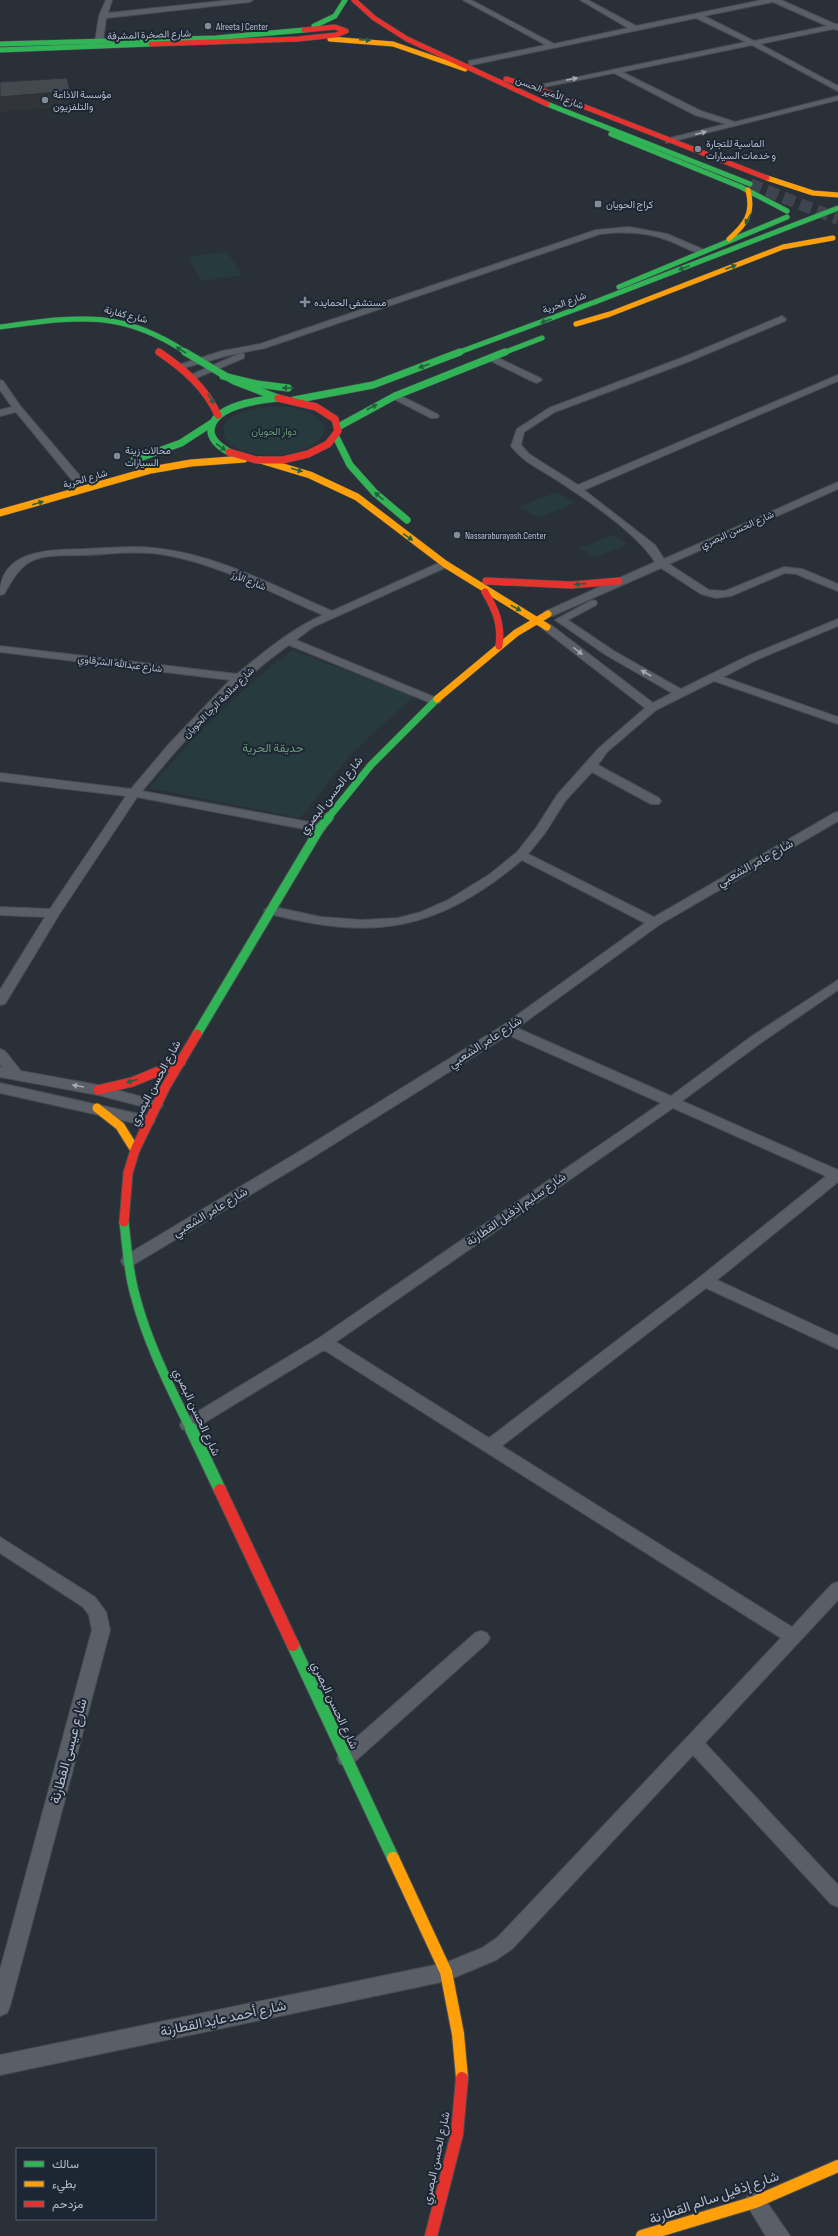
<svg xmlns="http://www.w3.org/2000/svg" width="838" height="2236" font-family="'Sofia Sans Condensed',Vazirmatn,sans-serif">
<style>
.green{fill:#273a3e}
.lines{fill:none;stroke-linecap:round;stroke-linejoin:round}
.highway-tunnel{stroke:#3f454e;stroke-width:12;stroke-dasharray:12 6;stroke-linecap:butt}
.street-casing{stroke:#484c53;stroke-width:2}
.fast-far3-casing{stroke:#484c53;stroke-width:6}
.fast-far2-casing{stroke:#484c53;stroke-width:8}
.fast-far1-casing{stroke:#484c53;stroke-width:11}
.fast-casing{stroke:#484c53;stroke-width:14}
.slow-far3-casing{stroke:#484c53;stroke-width:6}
.slow-far2-casing{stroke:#484c53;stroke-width:8}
.slow-far1-casing{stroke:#484c53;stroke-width:11}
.slow-casing{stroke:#484c53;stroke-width:14}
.jam-far3-casing{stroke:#484c53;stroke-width:6}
.jam-far2-casing{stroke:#484c53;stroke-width:8}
.jam-far1-casing{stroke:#484c53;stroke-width:11}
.jam-casing{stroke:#484c53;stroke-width:14}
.street{fill:#5a5e66;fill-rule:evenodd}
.fast-far3{stroke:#30b455;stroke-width:5}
.fast-far2{stroke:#30b455;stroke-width:7}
.fast-far1{stroke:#30b455;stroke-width:9}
.fast{stroke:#30b455;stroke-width:12}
.slow-far3{stroke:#ff9f0a;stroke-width:5}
.slow-far2{stroke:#ff9f0a;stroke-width:7}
.slow-far1{stroke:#ff9f0a;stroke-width:9}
.slow{stroke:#ff9f0a;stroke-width:12}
.jam-far3{stroke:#e5322d;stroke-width:5}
.jam-far2{stroke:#e5322d;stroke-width:7}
.jam-far1{stroke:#e5322d;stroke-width:9}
.jam{stroke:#e5322d;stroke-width:12}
.fast-bridge-casing{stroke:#474c53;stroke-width:6;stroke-linecap:butt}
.fast-bridge{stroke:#30b455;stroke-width:5}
.shaded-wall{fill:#303338}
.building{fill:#444950;stroke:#303338}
.oneway{fill:#255f41}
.oneway2{fill:#a2a9b5}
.poi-dot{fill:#848b96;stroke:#1d2633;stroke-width:1.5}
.labels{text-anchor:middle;stroke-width:4;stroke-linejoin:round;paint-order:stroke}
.far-poi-label{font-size:10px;fill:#b4bcc9;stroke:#1d2633;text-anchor:start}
.far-street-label{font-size:10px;fill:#b4bcc9;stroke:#1d2633}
.far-park-label{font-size:10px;fill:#6b9a76;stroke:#1d2633}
.park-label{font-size:12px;fill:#6b9a76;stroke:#1d2633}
.street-label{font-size:12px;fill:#b4bcc9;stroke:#1d2633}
.near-street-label{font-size:14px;fill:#b4bcc9;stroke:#1d2633}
</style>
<rect width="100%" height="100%" fill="#2a3038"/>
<g class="green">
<path d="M227 252 242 275 202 281 188 257Z"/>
<path d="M281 406C299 408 316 411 325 428 318 460 254 462 231 445 227 442 224 437 224 432 222 410 266 407 281 406Z"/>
<path d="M557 492 575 503 538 518 519 507Z"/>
<path d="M614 535 628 544 594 558 580 548Z"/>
<path d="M292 650 414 696 351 754 300 818 150 788C193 736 239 691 292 650Z"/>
</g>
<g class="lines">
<path class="highway-tunnel" d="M750 184 838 219"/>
<g class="street-casing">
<g id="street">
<path d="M106 0H112L108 13 231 0H253L250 2 106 18 103 42 99 44 95 42 99 16Z"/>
<path d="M463 0H471L554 44 628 28 580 0H588L636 26 762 0H781L835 24H838V30L833 29 760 44 838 86V91L752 45 622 72 701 111 735 122 838 96V100L666 143V139L726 124 695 115 614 73 534 89 530 87 746 42 696 18 472 65H469V61L546 45ZM773 2 827 26 754 41 704 16Z"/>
<path d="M629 227 667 234 707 251C700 258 679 244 670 241 647 232 625 231 600 234L265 348 226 356 180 369 175 366 222 351 260 344 596 230Z"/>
<path d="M782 316 786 319 785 321 690 361 555 412 524 432 521 445 529 454 578 485 838 375V381L584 490 655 545 664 559 838 482V489L669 564 709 590 725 591 784 567 802 569 838 584V591L796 574 785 573 731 596 716 598 701 594 661 568 552 616H544L543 614 544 612 655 562C636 532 586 499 555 479 540 469 522 461 511 446L517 429 549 408 684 357Z"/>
<path d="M241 353 244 354V358L194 379H188L186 377Z"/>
<path d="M492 355 540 378 542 380 537 383 534 382 489 360V356Z"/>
<path d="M0 380 3 381 21 407 80 476V480H72L16 412 0 416V410L12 407 0 390Z"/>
<path d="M395 393 437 414 439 416 437 418H431L392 398 390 396Z"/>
<path d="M136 547C206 548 269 584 332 611L441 562H449V566L313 627 296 640 439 699 441 701 439 703H431L289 645C232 685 186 738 142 791L320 824 326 828 324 831 320 832 137 797 60 913 5 1004 0 1005V990L45 917 0 915V907L50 909 126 796 0 781V773L131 789 169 744 230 680 0 652V646L237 674C264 652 291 629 323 615 272 593 221 565 166 555 139 550 111 554 84 555 66 556 44 553 28 563 16 571 11 583 4 594L0 595C0 548 52 550 86 549 103 548 119 547 136 547Z"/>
<path d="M592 600 596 601 597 603 596 605 568 620 614 651 681 689 748 656 838 619V626L756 660 723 677 838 717V724L714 681 656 710 607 752 598 765 659 798 661 801 659 804H651L592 772 566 800 545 833 528 854 654 917 834 813 838 812V821L659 925 517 1028 671 1096 752 1036 838 980V990L762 1042 682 1101 838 1170V1182L717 1280 838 1336V1349L706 1288 502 1446 792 1627 832 1584 838 1582V1600L705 1743 838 1885V1907L831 1904 693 1755 512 1949 496 1960 446 1981 0 2075V2055L445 1963 482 1948 498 1937 781 1638 324 1350 194 1429 188 1431 182 1429 180 1425 182 1421 319 1338 661 1103 508 1035 310 1159 133 1265 128 1267 123 1265 121 1261 123 1257 300 1151 502 1026 645 923 522 860C435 932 374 941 266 913L264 910 270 906 321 917 362 920 398 918 421 912 448 900 490 874 517 852 536 828 557 795 599 748 645 708 543 629 542 627 543 625H551L653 703 672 693 606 655 555 620ZM673 1108 826 1176 700 1277 489 1438 336 1342Z"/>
<path d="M0 1049 5 1051 21 1071 98 1085 161 1102 163 1105 161 1108 156 1110 98 1095 0 1077V1067L3 1068 0 1064Z"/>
<path d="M0 1083 148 1116 153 1118 155 1121 153 1124 148 1126 0 1093Z"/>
<path d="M0 1537 95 1597 106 1612 110 1630 10 2006 7 2013 0 2016V1970L92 1630 89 1615 83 1607 0 1553Z"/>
<path d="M481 1631 487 1633 490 1638 487 1643 352 1764 346 1766 340 1764 337 1758 340 1752 475 1633Z"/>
<path d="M755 2192 762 2195 790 2236H766L745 2202 748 2195Z"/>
</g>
</g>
<g class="fast-far3-casing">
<g id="fast-far3">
<path d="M314 26 335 16 345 0"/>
<path d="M0 44 216 38 304 30"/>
<path d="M0 50 151 44"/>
<path d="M547 104 750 184"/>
<path d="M611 134 741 187 787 211"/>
<path d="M619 287 787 217"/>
<path d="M0 327C76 317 120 308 187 353"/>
<path d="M457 353 595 302"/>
<path d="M503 353 542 338"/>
</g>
</g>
<g class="fast-far2-casing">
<g id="fast-far2">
<path d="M185 352 234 381 278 398"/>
<path d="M223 376 257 384 288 388"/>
<path d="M294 400 373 385 460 352"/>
<path d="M338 427 395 396 505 352"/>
<path d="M336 437 350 465 375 493 407 520"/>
<path d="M229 452C220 447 210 440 211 429 214 405 259 400 278 398"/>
<path d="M134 460 181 443 212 423"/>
<path d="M328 818 371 765 437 699"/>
</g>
</g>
<g class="fast-far1-casing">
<g id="fast-far1">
<path d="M197 1034 320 828 329 817"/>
<path d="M124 1222C127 1246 128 1271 135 1295 147 1342 170 1387 191 1430"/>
</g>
</g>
<g class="fast-casing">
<g id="fast">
<path d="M191 1429 220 1490"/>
<path d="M293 1645 393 1858"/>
</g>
</g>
<g class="slow-far3-casing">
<g id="slow-far3">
<path d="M330 39 393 44 465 69"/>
<path d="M767 178 813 193 838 195"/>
<path d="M729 239C746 224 754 213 748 190"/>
<path d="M576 324 610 314 783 247 833 238"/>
</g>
</g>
<g class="slow-far2-casing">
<g id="slow-far2">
<path d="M260 460 310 475 357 497 445 564 547 627"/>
<path d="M0 513 151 470 191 463 244 459"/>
<path d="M437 699 516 633 548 614"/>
</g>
</g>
<g class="slow-far1-casing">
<path id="slow-far1" d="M97 1108 120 1126 135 1150"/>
</g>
<g class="slow-casing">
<g id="slow">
<path d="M393 1858 446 1972 458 2034 462 2078"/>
<path d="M642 2236 755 2202 838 2166"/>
</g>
</g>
<g class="jam-far3-casing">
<g id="jam-far3">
<path d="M354 0 374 18 407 39 547 104"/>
<path d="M151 44 298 39 336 35 346 31 335 27 304 30"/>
<path d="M506 79 534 87 767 178"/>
<path d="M158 352 160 353"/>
</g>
</g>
<g class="jam-far2-casing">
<g id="jam-far2">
<path d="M159 352C184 369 205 387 218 415"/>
<path d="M229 452 256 460H283L308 454 328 444 338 431 335 419 316 407 278 398"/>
<path d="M486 581 571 585 619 581"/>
<path d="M485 592C496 610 502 625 499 646"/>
</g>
</g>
<g class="jam-far1-casing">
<g id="jam-far1">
<path d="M98 1090 132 1082 181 1062"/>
<path d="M124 1222 128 1173 135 1150 166 1086 197 1034"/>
</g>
</g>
<g class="jam-casing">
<g id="jam">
<path d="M220 1490 293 1645"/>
<path d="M431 2236 457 2134 462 2078"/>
</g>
</g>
<use href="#street" class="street"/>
<use href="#fast-far3" class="fast-far3"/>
<use href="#fast-far2" class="fast-far2"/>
<use href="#fast-far1" class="fast-far1"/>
<use href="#fast" class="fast"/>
<use href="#slow-far3" class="slow-far3"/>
<use href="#slow-far2" class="slow-far2"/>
<use href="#slow-far1" class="slow-far1"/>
<use href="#slow" class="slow"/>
<use href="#jam-far3" class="jam-far3"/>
<use href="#jam-far2" class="jam-far2"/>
<use href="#jam-far1" class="jam-far1"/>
<use href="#jam" class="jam"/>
<g class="fast-bridge-casing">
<path id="fast-bridge" d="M595 302 838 208"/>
</g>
<use href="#fast-bridge" class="fast-bridge"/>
</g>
<path class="shaded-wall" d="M70 91 71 106 0 112V97Z"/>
<path class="building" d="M67 78 70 91 0 97V82Z"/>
<defs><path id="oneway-solid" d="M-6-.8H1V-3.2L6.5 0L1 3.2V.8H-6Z"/></defs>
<g class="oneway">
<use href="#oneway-solid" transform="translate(365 40) rotate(3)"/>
<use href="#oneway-solid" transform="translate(748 219) rotate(120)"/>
<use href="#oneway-solid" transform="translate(731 267) rotate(-21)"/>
<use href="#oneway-solid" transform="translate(684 268) rotate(159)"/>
<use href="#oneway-solid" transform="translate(546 321) rotate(160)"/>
<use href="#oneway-solid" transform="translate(181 350) rotate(-148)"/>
<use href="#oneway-solid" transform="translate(424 366) rotate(160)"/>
<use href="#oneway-solid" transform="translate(288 388) rotate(-179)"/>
<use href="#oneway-solid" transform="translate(211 399) rotate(56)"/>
<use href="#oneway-solid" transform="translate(372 407) rotate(-27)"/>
<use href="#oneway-solid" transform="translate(221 447) rotate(35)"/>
<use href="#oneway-solid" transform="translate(297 470) rotate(16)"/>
<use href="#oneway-solid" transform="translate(379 496) rotate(-138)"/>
<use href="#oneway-solid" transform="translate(38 503) rotate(-16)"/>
<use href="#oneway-solid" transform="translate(408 537) rotate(35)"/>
<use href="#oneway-solid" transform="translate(580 584) rotate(176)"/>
<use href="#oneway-solid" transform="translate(516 608) rotate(29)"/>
<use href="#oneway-solid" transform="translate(132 1081) rotate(162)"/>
</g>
<g class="oneway2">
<use href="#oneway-solid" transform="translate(572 79) rotate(-11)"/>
<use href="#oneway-solid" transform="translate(701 133) rotate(-15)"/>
<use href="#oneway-solid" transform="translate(578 651) rotate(38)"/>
<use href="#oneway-solid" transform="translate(646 673) rotate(-150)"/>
<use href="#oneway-solid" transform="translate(78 1086) rotate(-170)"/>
</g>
<g class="poi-dot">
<circle cx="208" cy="26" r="4"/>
<circle cx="45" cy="100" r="4"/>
<circle cx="698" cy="149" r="4"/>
<rect x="594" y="200" width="8" height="8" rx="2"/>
<path d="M303 296h4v4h4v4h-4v4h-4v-4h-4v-4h4z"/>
<circle cx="117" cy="456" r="4"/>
<circle cx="457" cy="535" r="4"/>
</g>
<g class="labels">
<g class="far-poi-label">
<text x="216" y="30">Alreeta J Center</text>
<text x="53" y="98">مؤسسة الاذاعة<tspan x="53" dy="12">والتلفزيون</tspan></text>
<text x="706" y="147">الماسية للتجارة<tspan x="706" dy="12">و خدمات السيارات</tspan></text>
<text x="606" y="208">كراج الحويان</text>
<text x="314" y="306">مستشفى الحمايده</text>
<text x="125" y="454">محالات زينة<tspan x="125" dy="12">السيارات</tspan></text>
<text x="465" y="539">Nassaraburayash.Center</text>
</g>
<g class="far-street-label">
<text transform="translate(149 34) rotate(-2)" y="4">شارع الصخرة المشرفة</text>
<text transform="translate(550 92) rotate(22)" y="4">شارع الأمير الحسن</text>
<text transform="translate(564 302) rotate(-20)" y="4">شارع الحرية</text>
<text transform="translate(126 314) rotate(14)" y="4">شارع كفارنة</text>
<text transform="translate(85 478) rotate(-16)" y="4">شارع الحرية</text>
<text transform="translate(737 529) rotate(-24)" y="4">شارع الحسن البصري</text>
<text transform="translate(249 580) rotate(22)" y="4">شارع الأرز</text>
<text transform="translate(120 663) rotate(7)" y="4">شارع عبدالله الشرقاوي</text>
<text transform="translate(218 702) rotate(-45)" y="4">شارع سلامة الرجا الحويان</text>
</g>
<g class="far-park-label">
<text x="274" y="435">دوار الحويان</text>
</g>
<g class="park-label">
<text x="273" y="752">حديقة الحرية</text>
</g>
<g class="street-label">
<text transform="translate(331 795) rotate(-52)" y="4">شارع الحسن البصري</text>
<text transform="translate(755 863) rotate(-29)" y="4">شارع عامر الشعبي</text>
<text transform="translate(485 1042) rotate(-33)" y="4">شارع عامر الشعبي</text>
<text transform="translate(155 1083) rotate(-62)" y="4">شارع الحسن البصري</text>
<text transform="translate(516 1209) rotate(-35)" y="4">شارع سليم إذفيل القطارنة</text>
<text transform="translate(210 1212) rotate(-31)" y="4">شارع عامر الشعبي</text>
<text transform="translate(197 1412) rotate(65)" y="4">شارع الحسن البصري</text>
<text transform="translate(335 1705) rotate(65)" y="4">شارع الحسن البصري</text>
<text transform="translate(436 2158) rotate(-78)" y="4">شارع الحسن البصري</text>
</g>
<g class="near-street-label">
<text transform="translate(68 1751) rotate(-75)" y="5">شارع عيسى القطارنة</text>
<text transform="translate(223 2018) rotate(-12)" y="5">شارع أحمد عايد القطارنة</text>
<text transform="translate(714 2197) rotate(-19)" y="5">شارع إذفيل سالم القطارنة</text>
</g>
</g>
<rect x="16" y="2148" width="140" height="72" fill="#1d2633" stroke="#59626f"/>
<rect x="24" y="2161" width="20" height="6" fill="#30b455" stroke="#59626f"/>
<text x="52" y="2168" font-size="12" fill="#b4bcc9">سالك</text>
<rect x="24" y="2181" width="20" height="6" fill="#ff9f0a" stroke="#59626f"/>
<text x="52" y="2188" font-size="12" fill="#b4bcc9">بطيء</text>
<rect x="24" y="2201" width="20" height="6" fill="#e5322d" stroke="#59626f"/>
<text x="52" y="2208" font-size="12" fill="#b4bcc9">مزدحم</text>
</svg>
